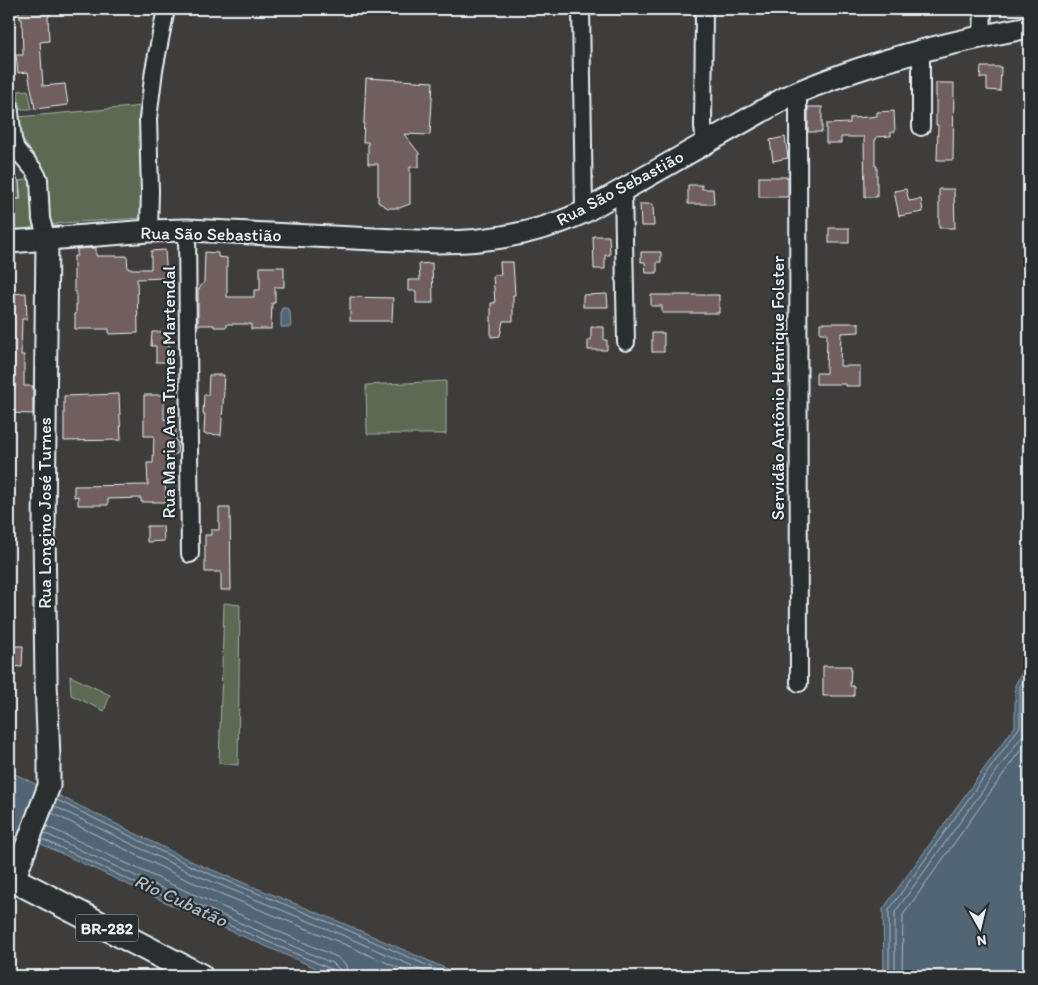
<svg xmlns="http://www.w3.org/2000/svg" width="1038" height="985" font-family="Itim,sans-serif">
<style>
.green{fill:#5c6b53;stroke:#a2aea6}
.water{fill:#516574;stroke:#8d9da9}
.lines{fill:none;stroke-linecap:round;stroke-linejoin:round}
.shore{stroke:#acb9c3;stroke-width:1}
.building{fill:#715e5e;stroke:#e8f1f8}
.minor-casing{stroke:#e8f1f8;stroke-width:20}
.major-casing{stroke:#e8f1f8;stroke-width:25}
.highway-casing{stroke:#e8f1f8;stroke-width:28}
.minor{stroke:#2a2d2e;stroke-width:16}
.major{stroke:#2a2d2e;stroke-width:21}
.highway{stroke:#2a2d2e;stroke-width:24}
.labels{text-anchor:middle;stroke-width:4.5;stroke-linejoin:round;paint-order:stroke}
.shield{fill:#2a2d2e;stroke:#afb6bb;stroke-width:1}
.shield-label{font-size:16px;font-weight:bold;fill:#e8f1f8}
.street-label{font-size:18px;fill:#e8f1f8;stroke:#2a2d2e}
.water-label{font-size:19px;font-style:italic;fill:#acb9c3;stroke:#2a2d2e}
</style>
<rect width="100%" height="100%" fill="#3f3c3c"/>
<filter id="ink" filterUnits="userSpaceOnUse"><feTurbulence type="fractalNoise" baseFrequency=".02" numOctaves="2"/><feDisplacementMap in="SourceGraphic" scale="10" xChannelSelector="R" yChannelSelector="G"/><feConvolveMatrix kernelMatrix="1 2 1 2 8 2 1 2 1" color-interpolation-filters="sRGB"/></filter>
<g filter="url(#ink)">
<g class="green">
<path d="M28 90 32 109H20L18 91Z"/>
<path d="M143 106V218L62 223 53 225 46 224 43 169 22 138 18 117Z"/>
<path d="M33 179V229H9V199H21L19 181Z"/>
<path d="M446 381V434H367L366 385Z"/>
<path d="M224 603 240 605 238 765 219 763Z"/>
<path d="M70 676 110 695 104 711 71 695Z"/>
</g>
<g class="water">
<path d="M282 308H287L290 312 291 327H281V312Z"/>
<path d="M1029 660V976H884L883 909 1015 726V685Z"/>
<path d="M9 771 195 863 345 924 463 976H334L178 908 9 829Z"/>
</g>
<g class="lines">
<g class="shore">
<path d="M57 800 193 867 343 928 451 976"/>
<path d="M54 806 191 873 340 934 435 976"/>
<path d="M52 813 187 880 337 941 417 976"/>
<path d="M46 826 186 891 337 957 346 965 348 976"/>
<path d="M44 833 183 898 334 964 339 969 341 976"/>
<path d="M42 839 180 904 331 969 334 972 335 976"/>
<path d="M889 976V910L1019 728 1020 725V687L1029 670"/>
<path d="M895 976V912L1025 732C1031 716 1021 697 1029 682"/>
<path d="M902 976 903 915 1029 738"/>
</g>
</g>
<g class="building">
<path d="M18 9H50V16H48L49 41 40 42 43 86 65 84 68 105 35 109 28 72 18 73 16 55H23L22 19H20Z"/>
<path d="M981 67H1001L1000 91 987 90V78H980Z"/>
<path d="M366 78 433 82 430 135 404 134 419 153V167H410V204L399 208H388L378 202V164H368V142H363Z"/>
<path d="M936 83H954L953 160H937L938 125H936Z"/>
<rect x="808" y="107" width="14" height="25"/>
<path d="M894 111 895 132H891V136L876 137V140H875V166H877V197H865L864 137H841V143H826V124L850 123V118L869 117 877 116V112Z"/>
<path d="M785 137 788 158 773 161 770 140Z"/>
<path d="M9 169 19 181 20 199 9 198Z"/>
<rect x="759" y="177" width="29" height="20"/>
<path d="M688 185H702V189H713L714 204H688Z"/>
<path d="M906 189 909 201 921 199 923 212 899 216 894 191Z"/>
<path d="M939 189H954L955 228H939Z"/>
<path d="M640 204H653L654 226H641Z"/>
<rect x="829" y="228" width="20" height="15"/>
<path d="M593 236H609L610 255H605V269H594Z"/>
<path d="M96 248V256H127L128 269H151V251L165 250 167 278 137 279 138 333 109 334V329H75V314H76V291H74V256H77V249Z"/>
<path d="M205 252 218 253V257L227 258V297H254V290H260V267H284V287H275V303H272L271 329H251V324H227V327H214V325H198V290L204 282Z"/>
<path d="M641 252H661V262H657V273H646L645 262H641Z"/>
<path d="M500 262H513L515 295H513V321H503L500 336 491 337V303H495L493 275H501Z"/>
<path d="M432 263 433 303H416V291H408V280H420L419 264Z"/>
<path d="M26 293 27 319H22L21 355H24V386H33V414L9 413V294Z"/>
<path d="M607 294 608 307H583V295Z"/>
<path d="M651 295H719V313H662V306H651Z"/>
<path d="M350 297 393 298 392 321H350Z"/>
<path d="M820 323H859V332L841 333 840 366H860V386H845V384H816V373H826L827 333H820Z"/>
<path d="M591 327H604V340H607V350H588V340H591Z"/>
<path d="M152 332H169V362H156V346H151Z"/>
<rect x="652" y="333" width="12" height="19"/>
<path d="M209 375H224L223 390H224L221 435 204 434 205 414H203L204 394 208 395Z"/>
<path d="M119 394 121 440 64 441V396Z"/>
<path d="M144 395H164V419L176 421V442H178L177 454H172L173 477H165L166 502H141V498L108 499V505H78V496L74 497V486L148 485 147 463H153L154 436H144Z"/>
<path d="M219 508H230L231 590H221V572H205V535H211V530H219Z"/>
<path d="M147 526H163L164 541 147 542Z"/>
<path d="M9 646H23L22 667 13 666 9 665Z"/>
<path d="M823 666H851L850 686H854V696H823Z"/>
</g>
<g class="lines">
<g class="minor-casing">
<g id="minor">
<path d="M581 9 584 212"/>
<path d="M704 9 703 127 705 143"/>
<path d="M982 36 983 9"/>
<path d="M921 51V127"/>
<path d="M798 92 799 683"/>
<path d="M9 104 13 139 16 149 34 170 39 179 41 219 47 239"/>
<path d="M623 189 626 342"/>
<path d="M187 230 190 554"/>
<path d="M149 231 150 191 148 119 154 70 166 9"/>
</g>
</g>
<g class="major-casing">
<g id="major">
<path d="M9 242 149 231 187 230 438 242C488 242 538 234 584 212L785 98C862 63 946 43 1029 27"/>
<path d="M14 879 49 786V759L46 681 44 529 47 239"/>
</g>
</g>
<g class="highway-casing">
<path id="highway" d="M9 877 200 976"/>
</g>
<use href="#minor" class="minor"/>
<use href="#major" class="major"/>
<use href="#highway" class="highway"/>
</g>
</g>
<g class="labels">
<rect class="shield" x="76" y="914.5" width="62" height="27" rx="4"/>
<g class="shield-label">
<text x="107" y="934">BR-282</text>
</g>
<g class="street-label">
<text transform="translate(620 188) rotate(-28)" y="6">Rua São Sebastião</text>
<text transform="translate(211 234) rotate(1)" y="6">Rua São Sebastião</text>
<text transform="translate(778 388) rotate(-90)" y="6">Servidão Antônio Henrique Folster</text>
<text transform="translate(169 392) rotate(-90)" y="6">Rua Maria Ana Turnes Martendal</text>
<text transform="translate(45 513) rotate(-90)" y="6">Rua Longino José Turnes</text>
</g>
<g class="water-label">
<text transform="translate(181 900) rotate(25)" y="7">Rio Cubatão</text>
</g>
</g>
<rect width="1038" height="985" fill="none" stroke="#2a2d2e" stroke-width="30"/>
<rect x="15" y="15" width="1008" height="955" fill="none" stroke="#e8f1f8" stroke-width="2" filter="url(#ink)"/>
<g transform="translate(980 928) rotate(172)" stroke="#2a2d2e" stroke-width="4" paint-order="stroke">
<path d="M0-4L9 19L0 12L-9 19Z" fill="#e8f1f8"/>
<text y="-8" font-size="14" font-weight="bold" text-anchor="middle" fill="#e8f1f8">N</text>
</g>
</svg>
